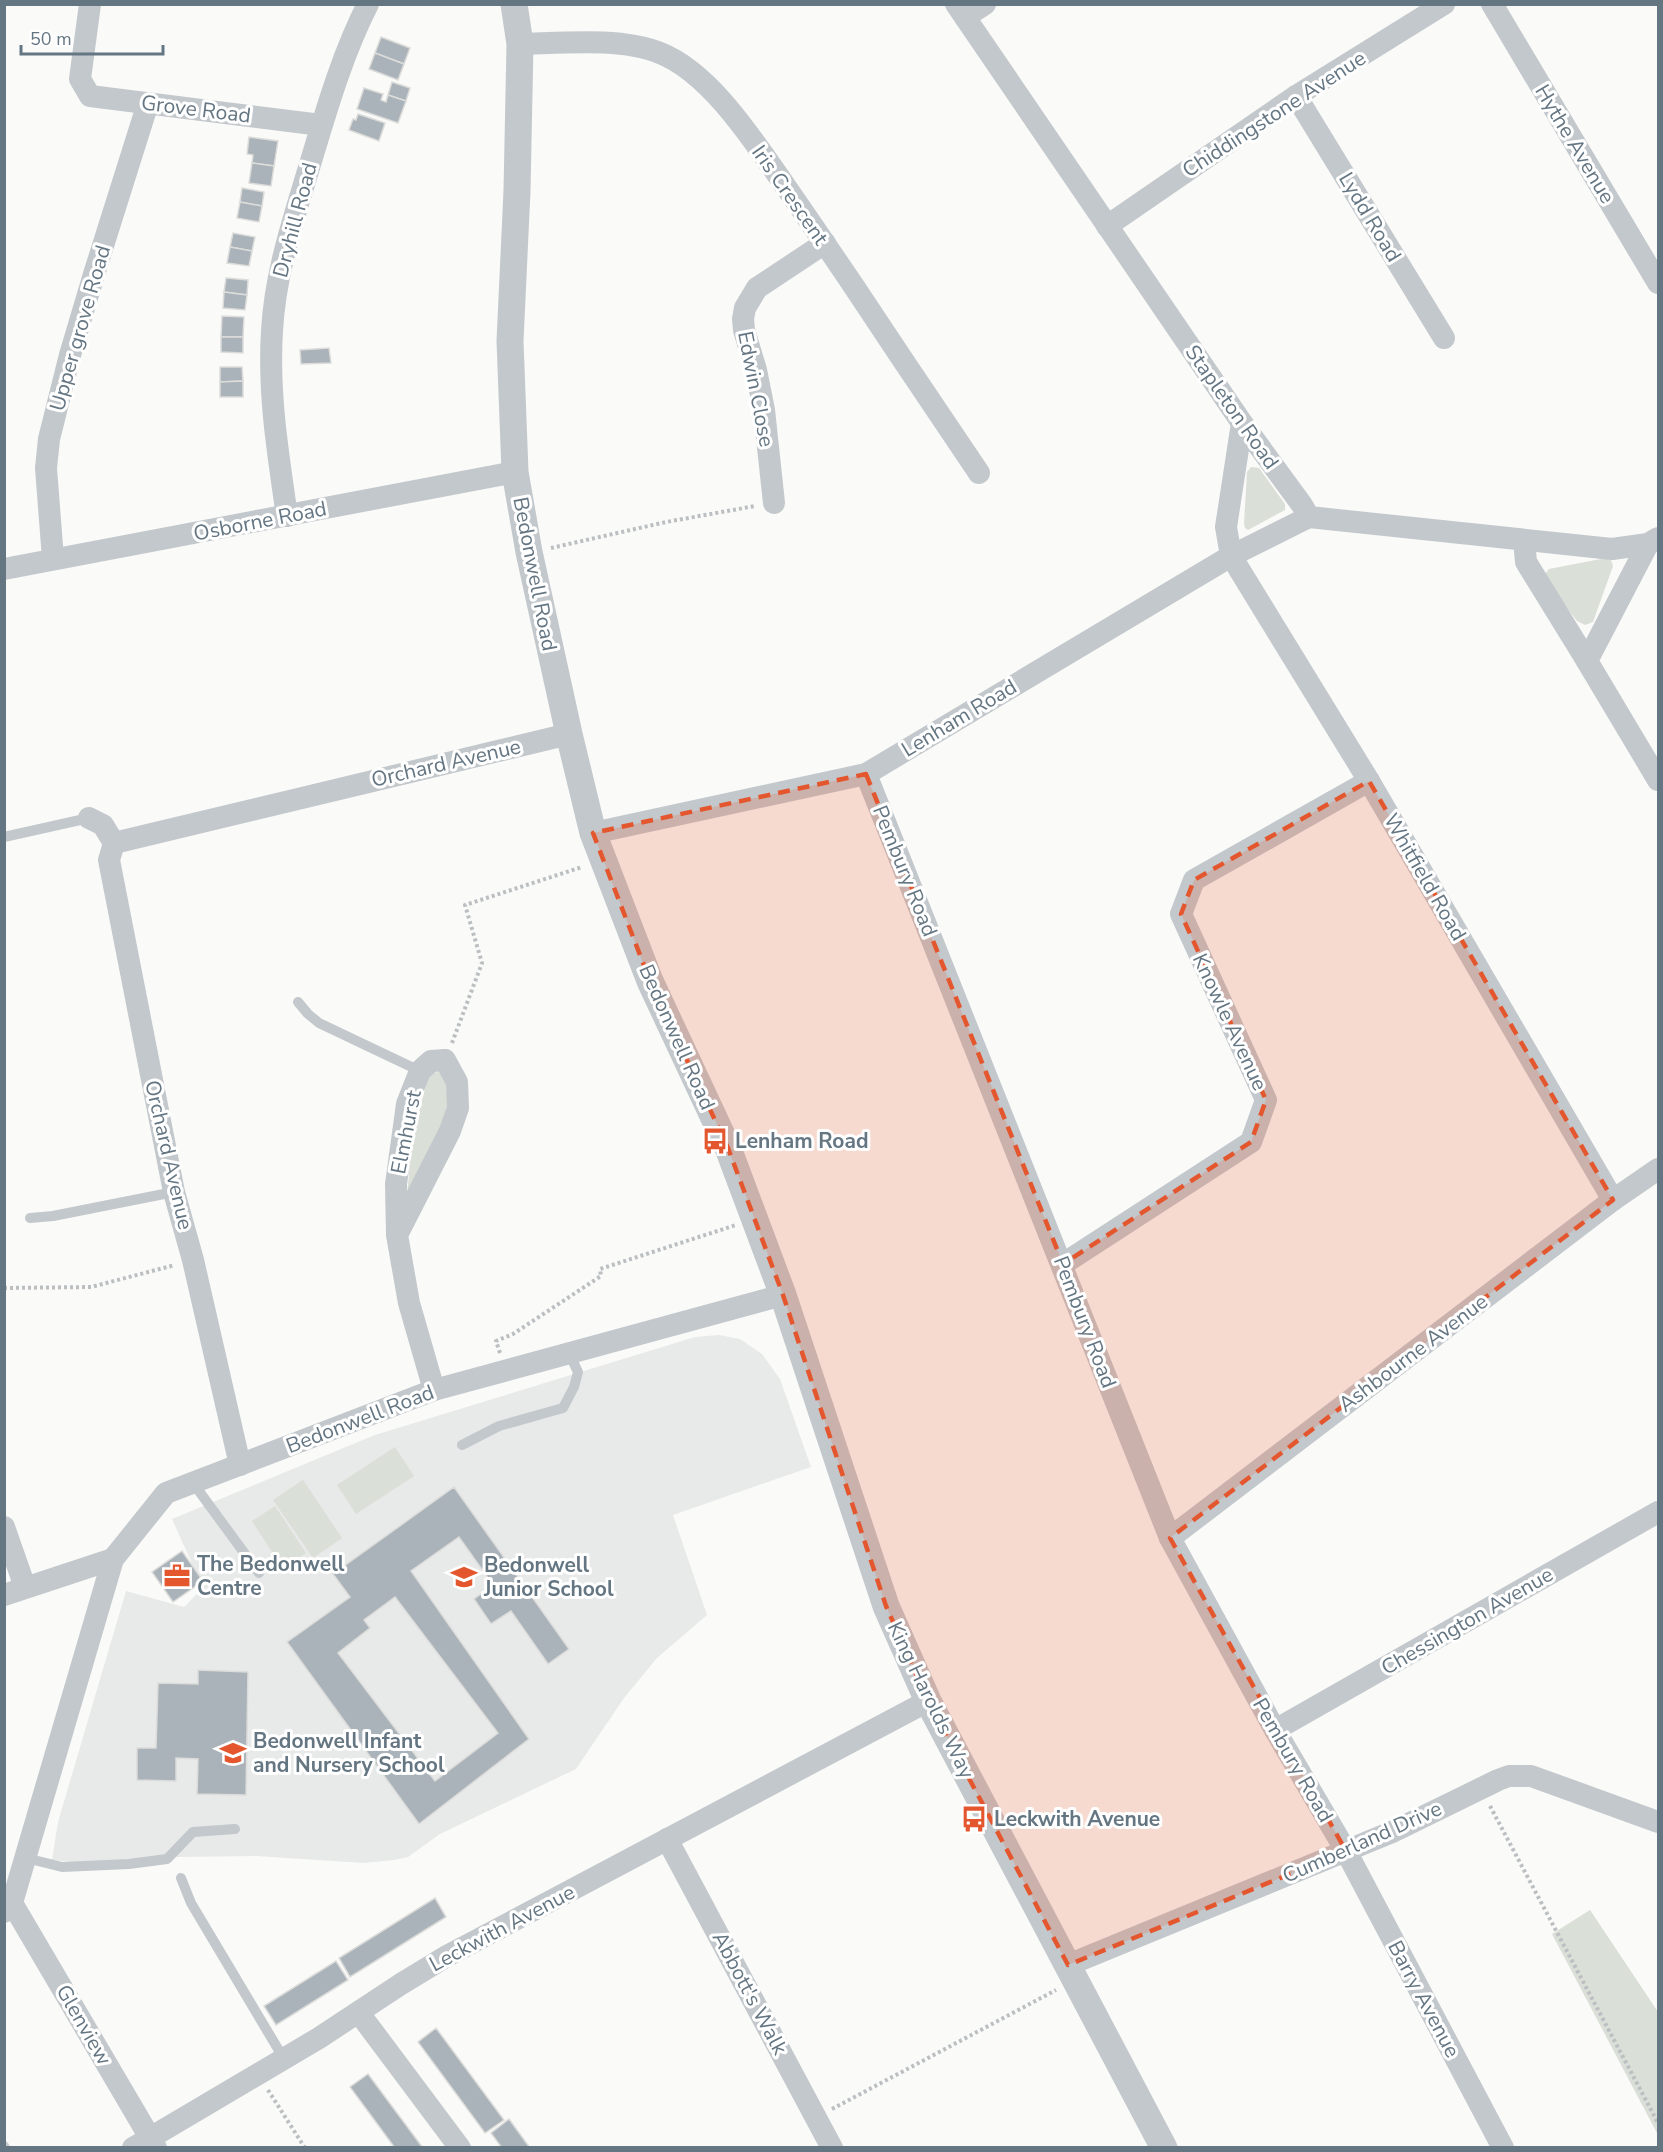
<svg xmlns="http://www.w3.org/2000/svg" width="1663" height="2152" font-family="'Nunito Sans',sans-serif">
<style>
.built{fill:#e8e9e9}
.green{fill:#dadfd7}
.building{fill:#aab3b9;stroke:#dcdcda;stroke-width:1.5;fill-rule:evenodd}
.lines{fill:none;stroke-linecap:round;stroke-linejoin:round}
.path{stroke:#bbbfc2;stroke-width:4;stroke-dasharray:3 3;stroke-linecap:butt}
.service{stroke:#c3c8cc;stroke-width:10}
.minor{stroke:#c3c8cc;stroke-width:22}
.tertiary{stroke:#c3c8cc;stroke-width:27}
.marked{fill:#e4572e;fill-opacity:0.2;stroke:#e4572e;stroke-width:4.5;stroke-dasharray:12 8;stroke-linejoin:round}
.labels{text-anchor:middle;stroke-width:6;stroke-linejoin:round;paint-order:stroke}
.street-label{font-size:21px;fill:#657683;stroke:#fff}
.poi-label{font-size:21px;font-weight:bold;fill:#657683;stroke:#fff;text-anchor:start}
</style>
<rect width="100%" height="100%" fill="#fafaf8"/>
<path class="built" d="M719 1335 740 1339 762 1354 780 1379 811 1467 673 1515 707 1615 657 1658 624 1698 576 1769 440 1834 408 1857 394 1860 364 1863 256 1856 177 1857 121 1867 52 1860 58 1822 126 1591 184 1607 203 1588 172 1519 375 1435 695 1337Z"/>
<g class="green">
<path d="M1251 467 1259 468 1285 504V510L1248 530 1245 528 1244 524 1247 472Z"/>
<path d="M1606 558 1611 560 1613 566 1593 622 1585 625 1577 621 1545 580V574L1549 569Z"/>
<path d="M438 1072 444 1075 452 1102 407 1200C409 1158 416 1119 428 1078L433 1073Z"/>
<path d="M395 1447 414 1476 356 1514 337 1485Z"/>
<path d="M303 1480 342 1538 313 1558 273 1500Z"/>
<path d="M275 1506 306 1553 283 1569 252 1521Z"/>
<path d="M1590 1910 1658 2012V2135L1552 1934Z"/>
</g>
<g class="building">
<path d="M381 37 410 48 404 64 375 53Z"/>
<path d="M375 53 404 64 398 80 369 69Z"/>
<path d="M392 82 410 88 406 101 388 95Z"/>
<path d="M364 88 383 94 381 100 386 102 388 95 406 101 398 123 357 109Z"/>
<path d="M358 114 385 123 379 141 349 130 353 119 356 120Z"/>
<path d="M249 137 278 141 274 166 252 163 253 155 247 154Z"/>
<path d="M252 163 274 166 271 186 249 183Z"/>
<path d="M242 188 264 192 262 206 240 202Z"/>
<path d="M240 202 262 206 259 222 237 218Z"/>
<path d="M233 233 255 237 252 251 230 247Z"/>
<path d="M230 247 252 251 249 266 227 263Z"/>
<path d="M226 278 248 280 247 295 224 292Z"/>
<path d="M224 292 247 295 245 310 223 308Z"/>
<path d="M222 316 244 317 243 337H221Z"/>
<path d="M221 337H243V353L221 352Z"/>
<path d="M329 348 331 363 301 364 300 350Z"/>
<path d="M220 367H242L243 381 220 382Z"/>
<path d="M243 381V397H220V382Z"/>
<path d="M454 1487 569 1649 548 1664 511 1611 491 1624 474 1599 493 1585 459 1537 411 1571 529 1739 419 1824 287 1642 350 1597 333 1574ZM395 1597 498 1733 435 1781 338 1653 370 1628 364 1620Z"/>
<path d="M182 1551 203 1581 173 1602 152 1572Z"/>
<path d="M198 1670 248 1672 246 1795 197 1794 198 1759 176 1758V1781L137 1780V1748H156L158 1683 198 1684Z"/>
<path d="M435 1898 446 1917 350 1977 339 1958Z"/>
<path d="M336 1961 348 1980 276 2025 264 2006Z"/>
<path d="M436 2028 504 2120 485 2133 418 2042Z"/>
<path d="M368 2074 423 2148H395L350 2087Z"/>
<path d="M509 2119 530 2148H502L491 2133Z"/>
</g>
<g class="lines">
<g class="path">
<path d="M551 548 666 522 755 506"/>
<path d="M452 1043 482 963 465 905 582 867"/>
<path d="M4 1288 91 1287 175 1265"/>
<path d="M500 1353 496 1341 513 1334 601 1276 600 1269 736 1225"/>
<path d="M1490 1806 1658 2123"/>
<path d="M268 2090 305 2148"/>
<path d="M832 2109 1056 1990"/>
</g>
<g class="service">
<path d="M4 837 89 818"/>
<path d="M298 1002 308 1014 319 1023 420 1071"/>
<path d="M30 1218 53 1216 174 1192"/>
<path d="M462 1445 499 1426 563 1408 574 1387 578 1372 569 1353"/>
<path d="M193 1483 259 1573"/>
<path d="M26 1858 62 1867 129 1864 167 1859 193 1832 235 1829"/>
<path d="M181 1878 191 1903 284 2059"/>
<path d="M4 2146 5 2148"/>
</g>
<g class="minor">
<path d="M90 4 80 79 90 96 321 125"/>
<path d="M956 4 1242 423 1302 505 1309 517 1612 549 1648 544 1658 538"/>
<path d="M1492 4 1658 283"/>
<path d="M965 17 985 4"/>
<path d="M520 44C562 43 621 37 660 53 711 73 755 143 786 187 809 220 832 254 855 288 896 350 937 411 979 473"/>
<path d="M1296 96 1444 338"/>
<path d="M1107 226 1296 96 1444 4"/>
<path d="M1242 423 1226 527 1231 556 1369 781 1613 1200"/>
<path d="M774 503 764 410 756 370 744 330 743 319 745 308 757 288 825 243"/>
<path d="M287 516C278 454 268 393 272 331 275 275 292 224 308 171 325 115 341 57 368 4"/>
<path d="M1524 540 1526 562 1587 661"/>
<path d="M1648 544 1587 661 1658 780"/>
<path d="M53 559 46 468 49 439 70 355 95 271 148 103"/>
<path d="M4 569 515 472"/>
<path d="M866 774 1170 1538 1275 1730 1346 1851 1503 2148"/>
<path d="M89 818 103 825 114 843 109 860 174 1192 193 1260 240 1465"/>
<path d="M593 833 866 774 1231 556 1309 517"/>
<path d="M114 843 569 734"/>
<path d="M397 1235 396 1184 407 1104 420 1071 431 1061 445 1060 457 1082 458 1108 450 1131 397 1235 409 1303 434 1390"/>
<path d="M1063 1264 1251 1142 1266 1100 1181 914 1194 880 1369 781"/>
<path d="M4 1527 25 1587"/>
<path d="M1170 1538 1613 1200 1658 1169"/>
<path d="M4 1595 113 1559"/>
<path d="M1275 1730 1658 1512"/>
<path d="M667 1839 832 2148"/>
<path d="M12 1903 156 2148"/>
<path d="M4 1912 12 1903 113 1559 166 1493 434 1390 783 1295"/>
<path d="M1068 1965 1392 1832 1498 1780 1509 1776H1531L1658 1822"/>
<path d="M359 2013 460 2148"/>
<path d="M133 2148 319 2038 401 1984 447 1956 928 1701"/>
</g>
<path class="tertiary" d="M514 4 520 44 517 191 510 341 515 472 529 552 569 734 593 833 650 981 728 1148 783 1295 886 1606 928 1701 1164 2148"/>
</g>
<path class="marked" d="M866 774 1063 1264 1251 1142 1266 1100 1181 914 1194 880 1369 781 1613 1200 1170 1538 1346 1851 1068 1965 928 1701 886 1606 783 1295 728 1148 650 981 593 833Z"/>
<defs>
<g id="bus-bare" transform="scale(2.07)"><path d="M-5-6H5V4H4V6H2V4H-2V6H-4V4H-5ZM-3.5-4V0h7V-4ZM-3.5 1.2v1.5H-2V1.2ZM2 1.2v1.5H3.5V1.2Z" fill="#e4572e" stroke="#fff" stroke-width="2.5" paint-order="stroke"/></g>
<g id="office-bare" transform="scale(2.07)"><path d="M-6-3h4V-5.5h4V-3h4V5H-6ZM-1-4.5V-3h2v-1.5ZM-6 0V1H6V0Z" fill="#e4572e" stroke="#fff" stroke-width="2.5" paint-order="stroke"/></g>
<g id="school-bare" transform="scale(2.07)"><path d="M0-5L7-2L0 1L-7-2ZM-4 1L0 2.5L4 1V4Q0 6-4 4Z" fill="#e4572e" stroke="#fff" stroke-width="2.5" paint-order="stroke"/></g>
</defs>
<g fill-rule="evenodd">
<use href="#bus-bare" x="715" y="1141"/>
<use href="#office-bare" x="177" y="1576"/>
<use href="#school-bare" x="464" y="1577"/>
<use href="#school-bare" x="233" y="1753"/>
<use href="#bus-bare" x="974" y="1819"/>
</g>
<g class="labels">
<g class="street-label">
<text transform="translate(196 109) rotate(7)" y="7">Grove Road</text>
<text transform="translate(1274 114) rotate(-33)" y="7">Chiddingstone Avenue</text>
<text transform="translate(1575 144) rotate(59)" y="7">Hythe Avenue</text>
<text transform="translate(790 195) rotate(55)" y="7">Iris Crescent</text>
<text transform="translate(1370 217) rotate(59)" y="7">Lydd Road</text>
<text transform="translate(295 220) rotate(-75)" y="7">Dryhill Road</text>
<text transform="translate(80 328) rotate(-74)" y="7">Upper grove Road</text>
<text transform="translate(756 389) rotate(79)" y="7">Edwin Close</text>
<text transform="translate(1232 407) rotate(55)" y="7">Stapleton Road</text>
<text transform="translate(260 521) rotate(-11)" y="7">Osborne Road</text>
<text transform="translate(535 574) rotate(79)" y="7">Bedonwell Road</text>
<text transform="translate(959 718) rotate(-31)" y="7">Lenham Road</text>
<text transform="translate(446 763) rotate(-13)" y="7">Orchard Avenue</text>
<text transform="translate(905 871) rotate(68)" y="7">Pembury Road</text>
<text transform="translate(1425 877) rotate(60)" y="7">Whitfield Road</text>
<text transform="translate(1230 1022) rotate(65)" y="7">Knowle Avenue</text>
<text transform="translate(677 1037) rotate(66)" y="7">Bedonwell Road</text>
<text transform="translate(406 1132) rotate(-79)" y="7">Elmhurst</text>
<text transform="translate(169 1155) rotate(77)" y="7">Orchard Avenue</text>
<text transform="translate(1085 1322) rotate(69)" y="7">Pembury Road</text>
<text transform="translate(1413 1353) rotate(-37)" y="7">Ashbourne Avenue</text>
<text transform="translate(360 1419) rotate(-21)" y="7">Bedonwell Road</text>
<text transform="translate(1467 1621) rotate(-30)" y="7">Chessington Avenue</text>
<text transform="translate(931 1700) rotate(64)" y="7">King Harolds Way</text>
<text transform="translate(1293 1760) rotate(60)" y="7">Pembury Road</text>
<text transform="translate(1362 1842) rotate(-24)" y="7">Cumberland Drive</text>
<text transform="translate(502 1928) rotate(-28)" y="7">Leckwith Avenue</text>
<text transform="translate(750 1993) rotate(62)" y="7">Abbott's Walk</text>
<text transform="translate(1424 1999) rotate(62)" y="7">Barry Avenue</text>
<text transform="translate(84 2025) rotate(60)" y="7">Glenview</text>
</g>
<g class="poi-label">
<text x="735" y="1148">Lenham Road</text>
<text x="197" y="1571">The Bedonwell<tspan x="197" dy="24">Centre</tspan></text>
<text x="484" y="1572">Bedonwell<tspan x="484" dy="24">Junior School</tspan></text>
<text x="253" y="1748">Bedonwell Infant<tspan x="253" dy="24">and Nursery School</tspan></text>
<text x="994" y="1826">Leckwith Avenue</text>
</g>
</g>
<rect width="1663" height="2152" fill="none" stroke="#657683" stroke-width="12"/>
<path d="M21 45v9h142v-9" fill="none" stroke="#657683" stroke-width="3"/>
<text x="30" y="45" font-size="18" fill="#657683" stroke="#ffffff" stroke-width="4.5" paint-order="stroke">50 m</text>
</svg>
